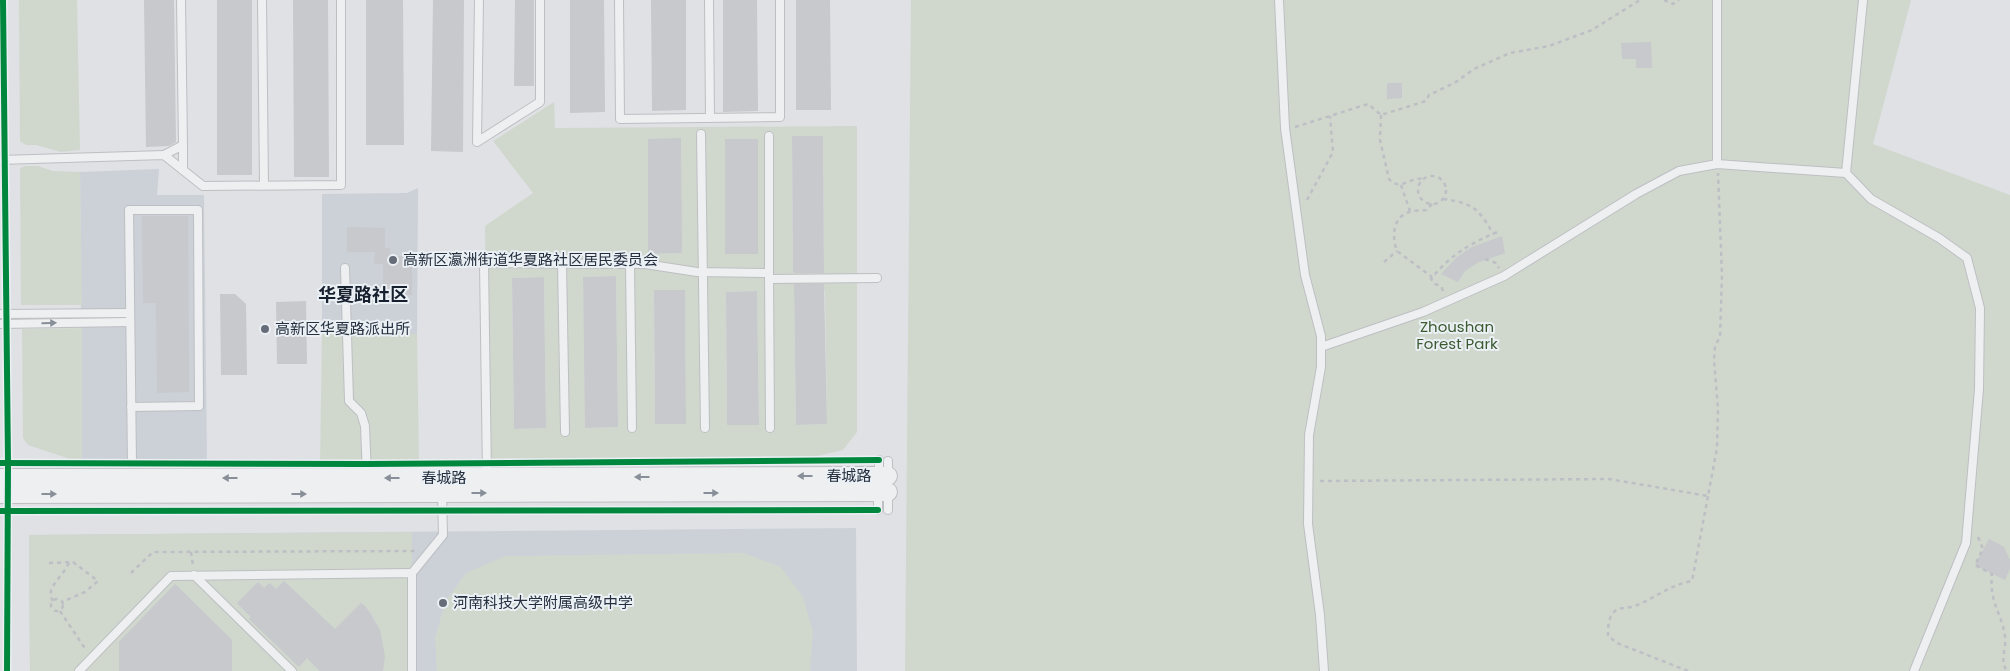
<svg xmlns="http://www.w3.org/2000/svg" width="2010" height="671" font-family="Poppins,'Noto Sans SC',sans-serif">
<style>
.built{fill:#ccd1d8}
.green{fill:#d0d8ce;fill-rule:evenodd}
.building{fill:#c7c9cc}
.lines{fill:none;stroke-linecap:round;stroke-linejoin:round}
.service-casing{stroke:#bdbfc2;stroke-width:10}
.tertiary-casing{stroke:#bdbfc2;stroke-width:20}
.path{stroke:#bdbfc4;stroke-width:2.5;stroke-dasharray:4 4;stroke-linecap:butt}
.service{stroke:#edeff1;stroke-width:8}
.tertiary{stroke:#edeff1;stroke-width:18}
.cycleway-casing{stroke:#ebf0f5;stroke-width:9}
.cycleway{stroke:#00873e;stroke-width:6}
.oneway{fill:#898f98}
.poi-dot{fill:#666d78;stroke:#ebf0f5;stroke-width:2}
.labels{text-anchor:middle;stroke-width:4;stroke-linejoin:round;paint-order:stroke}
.poi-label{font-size:15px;fill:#252f3e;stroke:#ebf0f5;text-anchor:start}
.park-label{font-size:15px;fill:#3b5a31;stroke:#ebf0f5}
.street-label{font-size:15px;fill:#252f3e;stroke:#ebf0f5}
.quarter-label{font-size:18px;font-weight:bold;fill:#17202e;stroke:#ebf0f5}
</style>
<rect width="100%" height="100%" fill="#dfe1e4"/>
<g class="built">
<path d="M159 169 157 195H204L207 463H82L80 172Z"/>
<path d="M418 188 417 334H322V194L407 193Z"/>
<path d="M856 528 857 671H30L29 535Z"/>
</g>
<g class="green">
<path d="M19 0H77L80 150 61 152 36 145H26L20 141Z"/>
<path d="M911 0H1911L1873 144 2010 195V671H905Z"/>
<path d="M554 102 555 128 857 126V432L843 450 804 459 487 463 485 226 533 193 493 141ZM823 136 824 269 793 270 792 137ZM648 139H681V253L648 254ZM725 139H758V254H725ZM616 276 618 427 586 428 583 277ZM544 277 546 428 514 429 512 278ZM654 290H685L686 424H655ZM757 291 759 424 727 425 726 292ZM825 291 827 424 796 425 794 292Z"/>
<path d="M24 166H38L53 171 80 172 82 305H21L20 169Z"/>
<path d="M82 328V463L28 445 23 438 22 329Z"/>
<path d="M322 334H417L419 464H320Z"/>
<path d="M412 532V671H383C386 647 381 619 361 603L335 629 284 581 276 589 270 583 264 588 258 582 237 604 251 617 249 619 299 666 307 658 320 671H230L232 669V640L175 584 119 642 120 671H30L29 535Z"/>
<path d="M744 553 781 567 803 597 813 632 810 671H437L435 638 445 602 466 573 505 556Z"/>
</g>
<g class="building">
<path d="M144 0H174L176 142 169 146 146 147Z"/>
<rect x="217" y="0" width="35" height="175"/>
<path d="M293 0H328L329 177H294Z"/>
<path d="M366 0H403L404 145H366Z"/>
<path d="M433 0H464L463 152 431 151Z"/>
<path d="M515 0H534V86H514Z"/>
<path d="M570 0H604L605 112 570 113Z"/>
<path d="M651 0H686V110L652 111Z"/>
<path d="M723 0H757L758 111 723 112Z"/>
<path d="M796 0H830L831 110H796Z"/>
<path d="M1651 42 1652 68H1636V59H1622L1621 43Z"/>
<path d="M1387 83H1402V98L1387 99Z"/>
<path d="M792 136H823L824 273H794L793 270Z"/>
<path d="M681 138 682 253 648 254V139Z"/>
<rect x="725" y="139" width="33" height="115"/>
<path d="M142 216H188L189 392 157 393 156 303H143Z"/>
<path d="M347 227 385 228V248H390V256H412V295H383V264H374L375 252H347Z"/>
<path d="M1502 236 1505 253 1477 263 1465 271 1458 282 1441 274 1457 257 1472 247Z"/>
<path d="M616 276 618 427 585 428 583 277Z"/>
<path d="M544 277 546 428 514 429 512 278Z"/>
<path d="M794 284H824L827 424 796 425Z"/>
<path d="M654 290H685L686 424H655Z"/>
<path d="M757 291 759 425H727L726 292Z"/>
<path d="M220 294H235L246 304 247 375H221Z"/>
<path d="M306 301 307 364H277L276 302Z"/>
<path d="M1989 539 2004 547 2010 560V569L2005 580 1975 565Z"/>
<path d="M284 581 335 629 361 603 366 607 380 630 385 656 383 671H320L307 658 299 667 249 619 251 617 237 603 258 582 264 588 269 583 276 589Z"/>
<path d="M175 584 232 640V671H119V642Z"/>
</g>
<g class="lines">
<g class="service-casing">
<g id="service">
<path d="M262 0 264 185"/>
<path d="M479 0 477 142 540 102V0"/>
<path d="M619 0 620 119 780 117V0"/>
<path d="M709 0 710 118"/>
<path d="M1279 0 1285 128 1305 275 1321 336V367L1309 435 1308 524 1320 615 1324 671"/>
<path d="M701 134 705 428"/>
<path d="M769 136V273"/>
<path d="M183 145V170"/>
<path d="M164 155 183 145 181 0"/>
<path d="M0 160 164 155 203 186 341 185V0"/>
<path d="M1717 164V0"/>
<path d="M1846 173 1863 0"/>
<path d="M562 263 565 432"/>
<path d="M630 264 632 428"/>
<path d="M345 268 349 401 361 413 365 426 367 476"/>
<path d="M769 279 877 278"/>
<path d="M0 314 130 313"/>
<path d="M0 324 130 322"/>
<path d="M1321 347 1423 312 1504 276 1636 194 1679 171 1717 164 1846 173 1871 199 1939 238 1967 258 1980 308 1979 389 1966 543 1914 671"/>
<path d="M131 407 199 406 198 210H129L132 463"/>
<path d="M888 461V475"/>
<path d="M487 476 484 263 645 264 697 272 769 273 770 428"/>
<path d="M879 476V460"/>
<path d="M878 510V492"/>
<path d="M888 510V492"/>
<path d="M412 573 443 535 442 493"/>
<path d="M194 575 292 671"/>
<path d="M79 671 171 576 412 573V671"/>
</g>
</g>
<g class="tertiary-casing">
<g id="tertiary">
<path d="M0 478 888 476"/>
<path d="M0 494 888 492"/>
</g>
</g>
<g class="path">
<path d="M1664 0 1673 4 1679 0"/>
<path d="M1381 115 1380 140 1389 179C1399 192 1412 176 1424 179"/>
<path d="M1295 127 1368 104 1381 115 1426 101 1429 95 1456 82 1474 69 1510 53 1549 46 1592 30 1640 0"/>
<circle cx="1432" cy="190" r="14"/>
<path d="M1401 185 1410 211"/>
<path d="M1443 199C1472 203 1479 208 1493 234"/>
<path d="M1307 200 1333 152 1330 116"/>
<path d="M1432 204 1426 210C1421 211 1413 210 1409 212 1392 218 1392 237 1397 251L1432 277"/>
<path d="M1485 259 1496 263 1499 268"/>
<path d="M1384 262 1397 251"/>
<path d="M1443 291 1441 286 1435 284 1431 279C1450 255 1472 242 1500 231"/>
<path d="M1320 481 1609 479 1708 496 1717 448 1718 409 1714 360 1715 346 1720 337 1722 276 1718 173"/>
<path d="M1978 537 1983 549 1975 565 1992 574C1989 603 2001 611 2005 636 2007 648 1999 660 2007 671"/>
<path d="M191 552 193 566"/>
<path d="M49 563 73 562 98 581 85 592 62 602"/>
<path d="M131 573 153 552 416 551"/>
<circle cx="57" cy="605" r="6"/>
<path d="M53 601C44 587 64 577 69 562"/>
<path d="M60 611 86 650"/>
<path d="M1688 671 1617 643 1608 636C1608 629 1608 619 1613 613 1619 606 1627 609 1635 606 1655 598 1670 585 1692 581L1708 496"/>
</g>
<use href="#service" class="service"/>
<use href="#tertiary" class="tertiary"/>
<g class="cycleway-casing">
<g id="cycleway">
<path d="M3 0 8 463 7 671"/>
<path d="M0 463 366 464 879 460"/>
<path d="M0 511 878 510"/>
</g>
</g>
<use href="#cycleway" class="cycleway"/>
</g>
<defs><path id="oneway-solid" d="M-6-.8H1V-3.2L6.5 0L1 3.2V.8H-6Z" transform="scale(1.25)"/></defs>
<g class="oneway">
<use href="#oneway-solid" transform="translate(49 323) rotate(-1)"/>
<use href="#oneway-solid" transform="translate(805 476) rotate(180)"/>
<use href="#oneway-solid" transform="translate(642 477) rotate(180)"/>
<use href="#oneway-solid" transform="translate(230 478) rotate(180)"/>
<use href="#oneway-solid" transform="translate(392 478) rotate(-180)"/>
<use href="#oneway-solid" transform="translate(479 493)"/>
<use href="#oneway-solid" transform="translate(711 493)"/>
<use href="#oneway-solid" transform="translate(49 494)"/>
<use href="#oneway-solid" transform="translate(299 494)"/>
</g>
<g class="poi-dot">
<circle cx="393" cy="260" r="5"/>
<circle cx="265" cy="329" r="5"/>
<circle cx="443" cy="603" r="5"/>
</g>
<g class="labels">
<g class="poi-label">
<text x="403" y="265">高新区瀛洲街道华夏路社区居民委员会</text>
<text x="275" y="334">高新区华夏路派出所</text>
<text x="453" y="608">河南科技大学附属高级中学</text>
</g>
<g class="park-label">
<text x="1457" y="332">Zhoushan<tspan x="1457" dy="17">Forest Park</tspan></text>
</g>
<g class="street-label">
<text x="849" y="481">春城路</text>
<text x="444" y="483">春城路</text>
</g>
<g class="quarter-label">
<text x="363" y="301">华夏路社区</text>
</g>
</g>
</svg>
